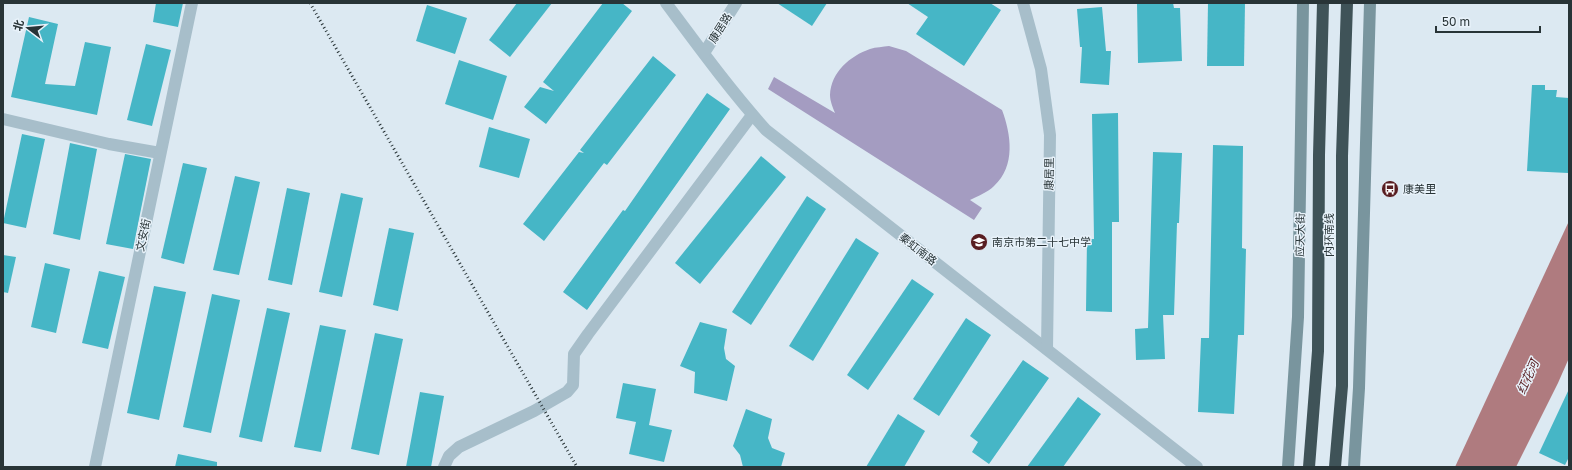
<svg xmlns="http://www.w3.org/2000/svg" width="1572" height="470" font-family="'Golos Text','Noto Sans SC',sans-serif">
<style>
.green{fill:#a49cc1}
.water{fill:#af7b7f}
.building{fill:#46b6c6}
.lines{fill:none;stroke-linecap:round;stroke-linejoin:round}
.street{stroke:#a7beca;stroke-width:12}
.secondary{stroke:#79959e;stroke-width:12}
.highway{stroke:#3f5358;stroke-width:12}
.rail{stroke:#283437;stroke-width:3;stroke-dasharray:1 3;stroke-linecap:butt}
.labels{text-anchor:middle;stroke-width:3;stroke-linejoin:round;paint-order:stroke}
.street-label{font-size:11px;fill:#283437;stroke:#e8f2fa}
.poi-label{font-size:11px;fill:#283437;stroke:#e8f2fa;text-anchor:start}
.water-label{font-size:12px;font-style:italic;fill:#581d21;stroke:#e8f2fa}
</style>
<rect width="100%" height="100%" fill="#dce9f2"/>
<path class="green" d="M889 46 906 51 1002 110C1011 134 1016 166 994 186 988 192 978 196 970 200L982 208 974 220 768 89 774 77 835 113C833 108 830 101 830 95 831 72 850 56 870 49 876 47 883 47 889 46Z"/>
<path class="water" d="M1569 221V358L1558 383 1516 467H1455Z"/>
<g class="building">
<path d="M156 3H183L178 27 153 22Z"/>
<path d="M517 3H552L510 57 489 40Z"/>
<path d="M603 3H622L632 11 546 124 524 107 540 87 554 91 543 82Z"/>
<path d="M777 3H827L812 26Z"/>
<path d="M907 3H990L1001 10 964 66 916 34 928 17Z"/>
<path d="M1137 3H1173L1174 8H1180L1182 61 1138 63Z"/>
<path d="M1208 3H1245L1244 66H1207Z"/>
<path d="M427 5 467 18 455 54 416 41Z"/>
<path d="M1102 7 1106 51H1111L1109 85 1080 83 1082 47H1080L1077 9Z"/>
<path d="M29 17 58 24 45 84 75 86 85 42 111 47 97 115 11 97Z"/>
<path d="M146 44 171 50 152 126 127 120Z"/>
<path d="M653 56 676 75 607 165 604 163 544 241 523 224 579 152 584 153 580 150Z"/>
<path d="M459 60 507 76 493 120 445 104Z"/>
<path d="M1532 85H1545V90H1557L1556 97 1569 98 1568 173 1527 171Z"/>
<path d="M707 93 730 109 587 310 563 292 623 210 625 211Z"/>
<path d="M1118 113 1119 222H1112V312L1086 311 1087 239H1094L1092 114Z"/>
<path d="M489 127 530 139 519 178 479 167Z"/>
<path d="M22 134 45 139 26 228 3 223Z"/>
<path d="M70 143 97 149 80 240 53 234Z"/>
<path d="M1213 145 1243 146 1242 248 1246 249 1244 335H1238L1234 414 1198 412 1201 338H1209Z"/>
<path d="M1153 152 1182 153 1179 223H1177L1174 315H1163L1165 359 1136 360 1135 329 1148 328Z"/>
<path d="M125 154 151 159 133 249 106 244Z"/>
<path d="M761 156 786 177 700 284 675 263Z"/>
<path d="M183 163 207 168 184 264 161 258Z"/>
<path d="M235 176 260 182 239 275 213 270Z"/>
<path d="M287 188 310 193 292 285 268 280Z"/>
<path d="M341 193 363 198 342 297 319 292Z"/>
<path d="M807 196 826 209 751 325 732 312Z"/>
<path d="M389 228 414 233 398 311 373 305Z"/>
<path d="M856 238 879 253 813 361 789 346Z"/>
<path d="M3 255 16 257 8 293 3 292Z"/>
<path d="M45 263 70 269 56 333 31 327Z"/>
<path d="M99 271 125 277 108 349 82 343Z"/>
<path d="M912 279 934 294 868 390 847 375Z"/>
<path d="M154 286 186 292 159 420 127 413Z"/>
<path d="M212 294 240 300 211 433 183 427Z"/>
<path d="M267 308 290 313 262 442 239 437Z"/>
<path d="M966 318 991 335 939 416 913 399Z"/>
<path d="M700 322 727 329 724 348 726 359 735 366 727 401 694 393 695 372 680 366Z"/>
<path d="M320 325 346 330 321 452 294 447Z"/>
<path d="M375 333 403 339 379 455 351 449Z"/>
<path d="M1023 360 1049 378 989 464 972 452 978 442 970 436Z"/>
<path d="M623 383 656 389 649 425 672 430 664 462 629 454 636 422 616 418Z"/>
<path d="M1569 389V457L1565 465 1539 453Z"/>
<path d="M420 392 444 396 431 467H406Z"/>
<path d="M1078 397 1101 414 1063 467H1027Z"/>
<path d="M746 409 772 419 768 438 772 448 785 453 781 467H743L740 455 733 446Z"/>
<path d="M898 414 925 431 904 467H866Z"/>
<path d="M178 454 217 462V467H175Z"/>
</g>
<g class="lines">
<g class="street">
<path d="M666 3C698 46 730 90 766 130L1197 467"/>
<path d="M1023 3 1041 69 1050 135 1047 349"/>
<path d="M704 53 736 3"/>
<path d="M3 119 109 144 160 153"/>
<path d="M95 467 192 3"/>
<path d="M444 467 449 456 459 447 534 411 567 392 573 385 574 354 588 334 752 115"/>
</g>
<g class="secondary">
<path d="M1288 467 1298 317 1303 3"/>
<path d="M1354 467 1359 388 1370 3"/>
</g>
<g class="highway">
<path d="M1309 467 1318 351 1319 155 1323 3"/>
<path d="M1335 467 1342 386V156L1347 3"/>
</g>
<path class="rail" d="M310 3 577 467"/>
</g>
<defs>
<g id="bus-disc" transform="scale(0.9)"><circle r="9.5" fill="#581d21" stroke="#e8f2fa"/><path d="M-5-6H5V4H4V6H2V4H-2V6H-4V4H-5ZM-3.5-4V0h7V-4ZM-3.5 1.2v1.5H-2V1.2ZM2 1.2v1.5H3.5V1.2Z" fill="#fff"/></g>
<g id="school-disc" transform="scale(0.9)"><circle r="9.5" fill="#581d21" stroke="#e8f2fa"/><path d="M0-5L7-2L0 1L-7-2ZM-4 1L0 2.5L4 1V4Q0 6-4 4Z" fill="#fff"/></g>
</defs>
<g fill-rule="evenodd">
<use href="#bus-disc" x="1390" y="189"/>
<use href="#school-disc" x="979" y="242"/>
</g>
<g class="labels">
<g class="street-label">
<text transform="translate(720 28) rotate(-58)" y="4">康居路</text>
<text transform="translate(1049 174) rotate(-89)" y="4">康居里</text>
<text transform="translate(143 235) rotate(-78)" y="4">文安街</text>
<text transform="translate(1300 235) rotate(-89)" y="4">应天大街</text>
<text transform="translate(1329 235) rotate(-90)" y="4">内环南线</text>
<text transform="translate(918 249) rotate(38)" y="4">秦虹南路</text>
</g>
<g class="poi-label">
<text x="1403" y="193">康美里</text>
<text x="992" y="246">南京市第二十七中学</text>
</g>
<g class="water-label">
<text transform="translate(1528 377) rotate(-66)" y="4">红花河</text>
</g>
</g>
<rect width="1572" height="470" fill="none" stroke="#283437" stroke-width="8"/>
<g transform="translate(28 28) rotate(286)" stroke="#e8f2fa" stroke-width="3" paint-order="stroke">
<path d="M0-3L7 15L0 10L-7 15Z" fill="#283437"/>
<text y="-6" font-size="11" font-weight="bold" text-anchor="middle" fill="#283437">北</text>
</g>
<path d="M1436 26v6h104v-6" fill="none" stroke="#283437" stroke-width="2"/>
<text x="1442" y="26" font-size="12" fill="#283437" stroke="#e8f2fa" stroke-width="3" paint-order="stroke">50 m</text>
</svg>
